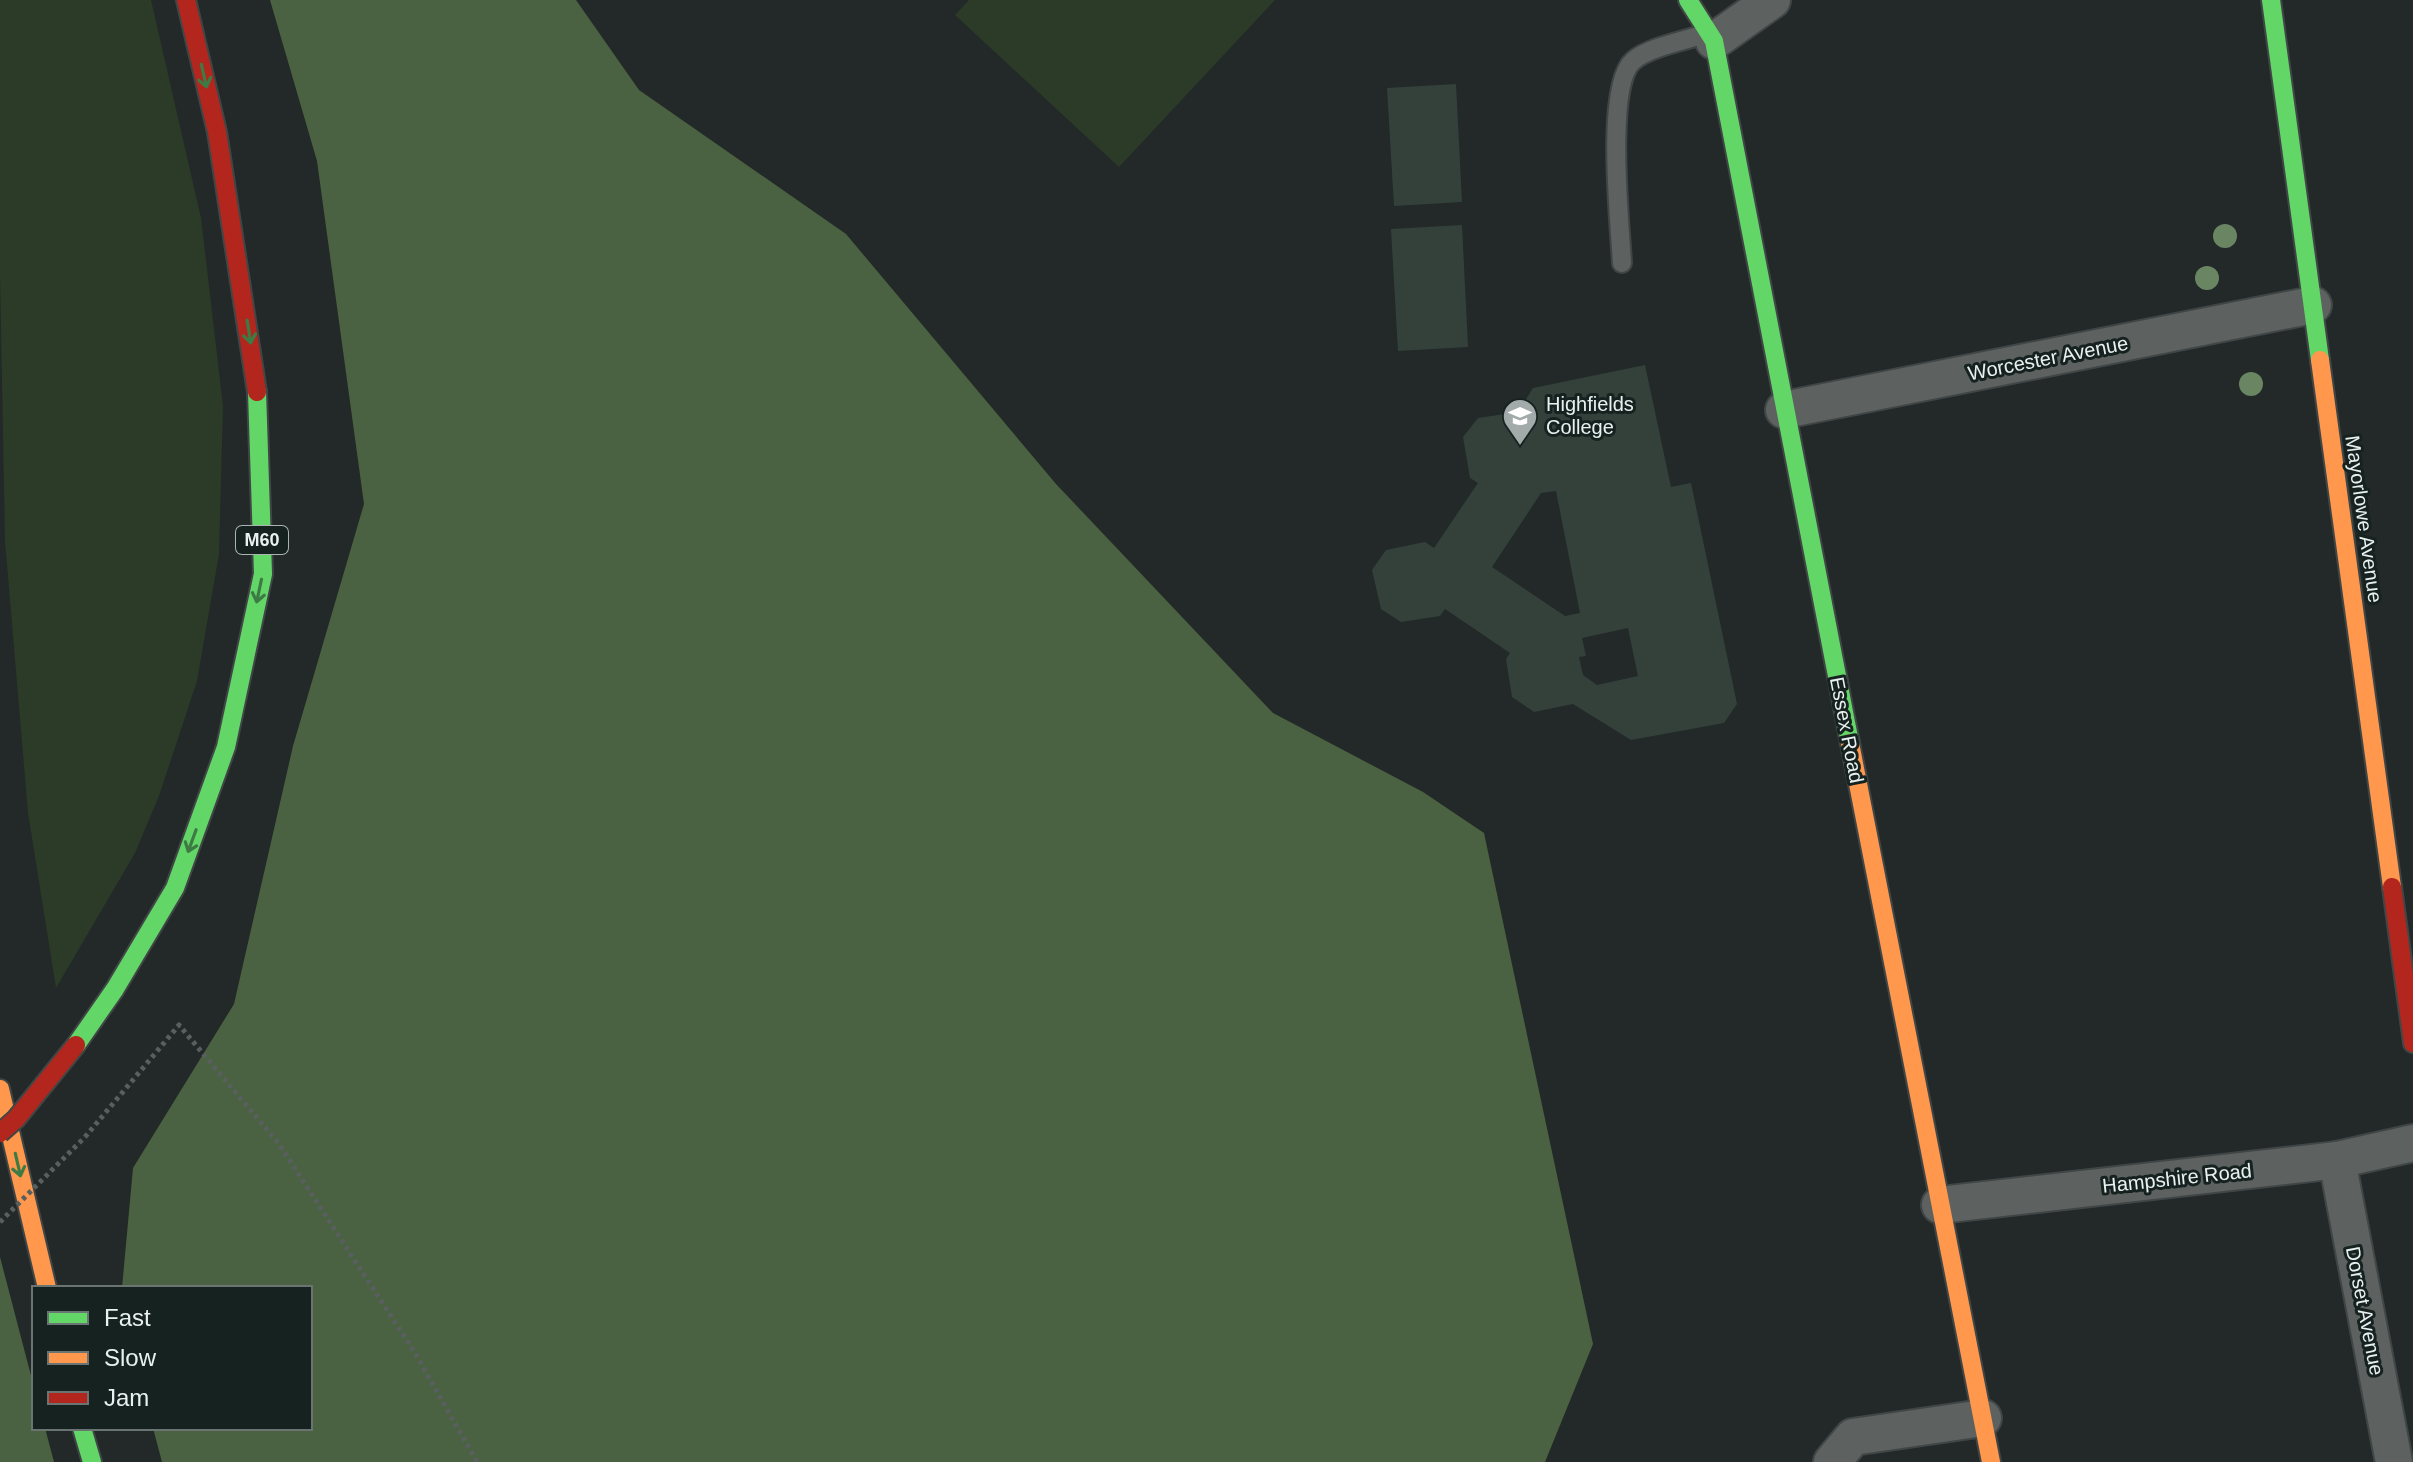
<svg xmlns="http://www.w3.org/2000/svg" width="2413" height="1462" font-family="Helvetica,sans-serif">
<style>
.green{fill:#2c3a28}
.forest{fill:#4a6241}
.building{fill:#34413b;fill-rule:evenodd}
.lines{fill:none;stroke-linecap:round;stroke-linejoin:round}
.lane-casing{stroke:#404646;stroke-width:22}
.street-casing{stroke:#404646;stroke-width:40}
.fast-casing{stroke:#404646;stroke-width:22}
.slow-casing{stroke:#404646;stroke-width:22}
.jam-casing{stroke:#404646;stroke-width:22}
.path{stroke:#595f5e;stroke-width:5;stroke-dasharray:4 4;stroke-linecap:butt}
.lane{stroke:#5d6160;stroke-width:18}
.street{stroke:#5d6160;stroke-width:36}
.fast{stroke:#63d668;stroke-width:18}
.slow{stroke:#ff974d;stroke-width:18}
.jam{stroke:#b3261e;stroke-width:18}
.jam-bridge-casing{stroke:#404646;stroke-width:22;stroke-linecap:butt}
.path-bridge{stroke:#595f5e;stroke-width:5;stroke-dasharray:4 4;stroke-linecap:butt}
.jam-bridge{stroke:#b3261e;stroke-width:18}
.tree{fill:#6a8562}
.oneway{stroke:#3c7c44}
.labels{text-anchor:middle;stroke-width:6;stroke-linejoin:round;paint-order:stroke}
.shield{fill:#162220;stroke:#aab3b2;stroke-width:2}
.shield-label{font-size:18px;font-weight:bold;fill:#e9f1f0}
.street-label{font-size:20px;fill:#e9f1f0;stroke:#162220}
.poi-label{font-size:20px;fill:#e9f1f0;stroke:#162220;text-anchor:start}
</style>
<rect width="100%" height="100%" fill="#222928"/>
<g class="green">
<path d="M0 0H151L201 218 223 406 219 554 197 681 159 796 135 853 56 988 28 813 5 541 0 274Z"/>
<path d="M969 0H1275L1119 167 955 15Z"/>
</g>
<g class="forest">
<path d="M270 0H576L639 90 846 234 1056 484 1273 713 1423 792 1484 833 1593 1344 1545 1462H162L153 1428H310V1288H122L133 1168 234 1004 293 746 364 504 317 161Z"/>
<path d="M0 1257 34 1387V1428H45L54 1462H0Z"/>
</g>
<g class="building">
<path d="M1456 84 1462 202 1394 206 1387 88Z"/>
<path d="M1462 225 1468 347 1398 351 1391 229Z"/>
<path d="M1645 365 1671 487 1691 483 1737 704 1724 723 1631 740 1573 704 1534 712 1512 697 1506 659 1510 653 1445 609 1440 616 1401 622 1381 609 1372 570 1386 550 1425 542 1434 548 1478 483 1470 478 1463 437 1478 418 1518 412 1533 388ZM1556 491 1580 613 1565 616 1492 567 1541 493ZM1628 628 1638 676 1597 685 1583 675 1579 657 1586 656 1582 638Z"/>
</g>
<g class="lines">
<g class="lane-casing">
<path id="lane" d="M1622 263C1620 225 1605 85 1633 61 1648 47 1688 40 1708 33"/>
</g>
<g class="street-casing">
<g id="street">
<path d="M1714 41 1772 0"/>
<path d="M1784 410 2313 305"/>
<path d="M2337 1160 2394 1462"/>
<path d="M1940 1205 2337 1160 2413 1143"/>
<path d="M1832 1462 1853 1437 1983 1418"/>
</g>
</g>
<g class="fast-casing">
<g id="fast">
<path d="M1688 0 1714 41 1850 743"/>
<path d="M2271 0 2320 360"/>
<path d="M76 1045 115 989 175 888 226 747 263 574 257 392"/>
<path d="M82 1428 92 1462"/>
</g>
</g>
<g class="slow-casing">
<g id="slow">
<path d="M2320 360 2392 887"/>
<path d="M1850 743 1991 1462"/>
<path d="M0 1089 47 1288"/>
</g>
</g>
<g class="jam-casing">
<g id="jam">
<path d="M186 0 217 132 257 392"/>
<path d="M2392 887 2413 1043"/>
</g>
</g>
<path class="path" d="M85 1137 179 1025 279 1144 415 1353 477 1462"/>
<use href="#lane" class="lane"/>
<use href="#street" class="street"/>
<use href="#fast" class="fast"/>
<use href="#slow" class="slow"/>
<use href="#jam" class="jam"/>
<g class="jam-bridge-casing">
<path id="jam-bridge" d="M0 1133 16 1119 76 1045"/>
</g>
<path class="path-bridge" d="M0 1222 85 1137"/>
<use href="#jam-bridge" class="jam-bridge"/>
</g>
<g class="tree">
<circle cx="2225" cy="236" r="12"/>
<circle cx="2207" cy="278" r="12"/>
<circle cx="2251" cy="384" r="12"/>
</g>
<defs><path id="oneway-shaft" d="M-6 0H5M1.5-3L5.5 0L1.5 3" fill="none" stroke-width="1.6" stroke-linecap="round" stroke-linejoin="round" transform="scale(2)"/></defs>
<g class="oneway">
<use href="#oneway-shaft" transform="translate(204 76) rotate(77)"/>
<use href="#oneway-shaft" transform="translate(249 332) rotate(81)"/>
<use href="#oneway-shaft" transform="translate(259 591) rotate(102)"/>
<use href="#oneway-shaft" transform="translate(192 841) rotate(110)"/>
<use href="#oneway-shaft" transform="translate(18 1165) rotate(77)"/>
</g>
<defs>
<g id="school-pin" transform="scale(1.8)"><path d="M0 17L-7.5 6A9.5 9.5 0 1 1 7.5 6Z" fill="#a3abaa" stroke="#162220"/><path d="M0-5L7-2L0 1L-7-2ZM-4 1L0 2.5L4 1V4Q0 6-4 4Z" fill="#fff"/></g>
</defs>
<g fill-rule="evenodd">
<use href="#school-pin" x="1520" y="416"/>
</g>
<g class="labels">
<rect class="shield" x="236" y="526" width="52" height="28" rx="6"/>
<g class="shield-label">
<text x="262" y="546">M60</text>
</g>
<g class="street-label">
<text transform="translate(2048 358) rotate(-11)" y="7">Worcester Avenue</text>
<text transform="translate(2364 519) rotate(82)" y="7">Mayorlowe Avenue</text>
<text transform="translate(1847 730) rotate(79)" y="7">Essex Road</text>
<text transform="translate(2177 1178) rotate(-6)" y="7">Hampshire Road</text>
<text transform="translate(2365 1311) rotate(79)" y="7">Dorset Avenue</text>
</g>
<g class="poi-label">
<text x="1546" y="411">Highfields<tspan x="1546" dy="23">College</tspan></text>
</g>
</g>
<rect x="32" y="1286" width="280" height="144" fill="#162220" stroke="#6a7573" stroke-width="2"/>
<rect x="48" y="1312" width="40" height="12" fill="#63d668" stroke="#6a7573" stroke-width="2"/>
<text x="104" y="1326" font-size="24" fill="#e9f1f0">Fast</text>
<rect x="48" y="1352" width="40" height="12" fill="#ff974d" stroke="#6a7573" stroke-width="2"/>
<text x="104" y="1366" font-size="24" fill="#e9f1f0">Slow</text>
<rect x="48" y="1392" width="40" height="12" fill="#b3261e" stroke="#6a7573" stroke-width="2"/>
<text x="104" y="1406" font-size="24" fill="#e9f1f0">Jam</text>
</svg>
